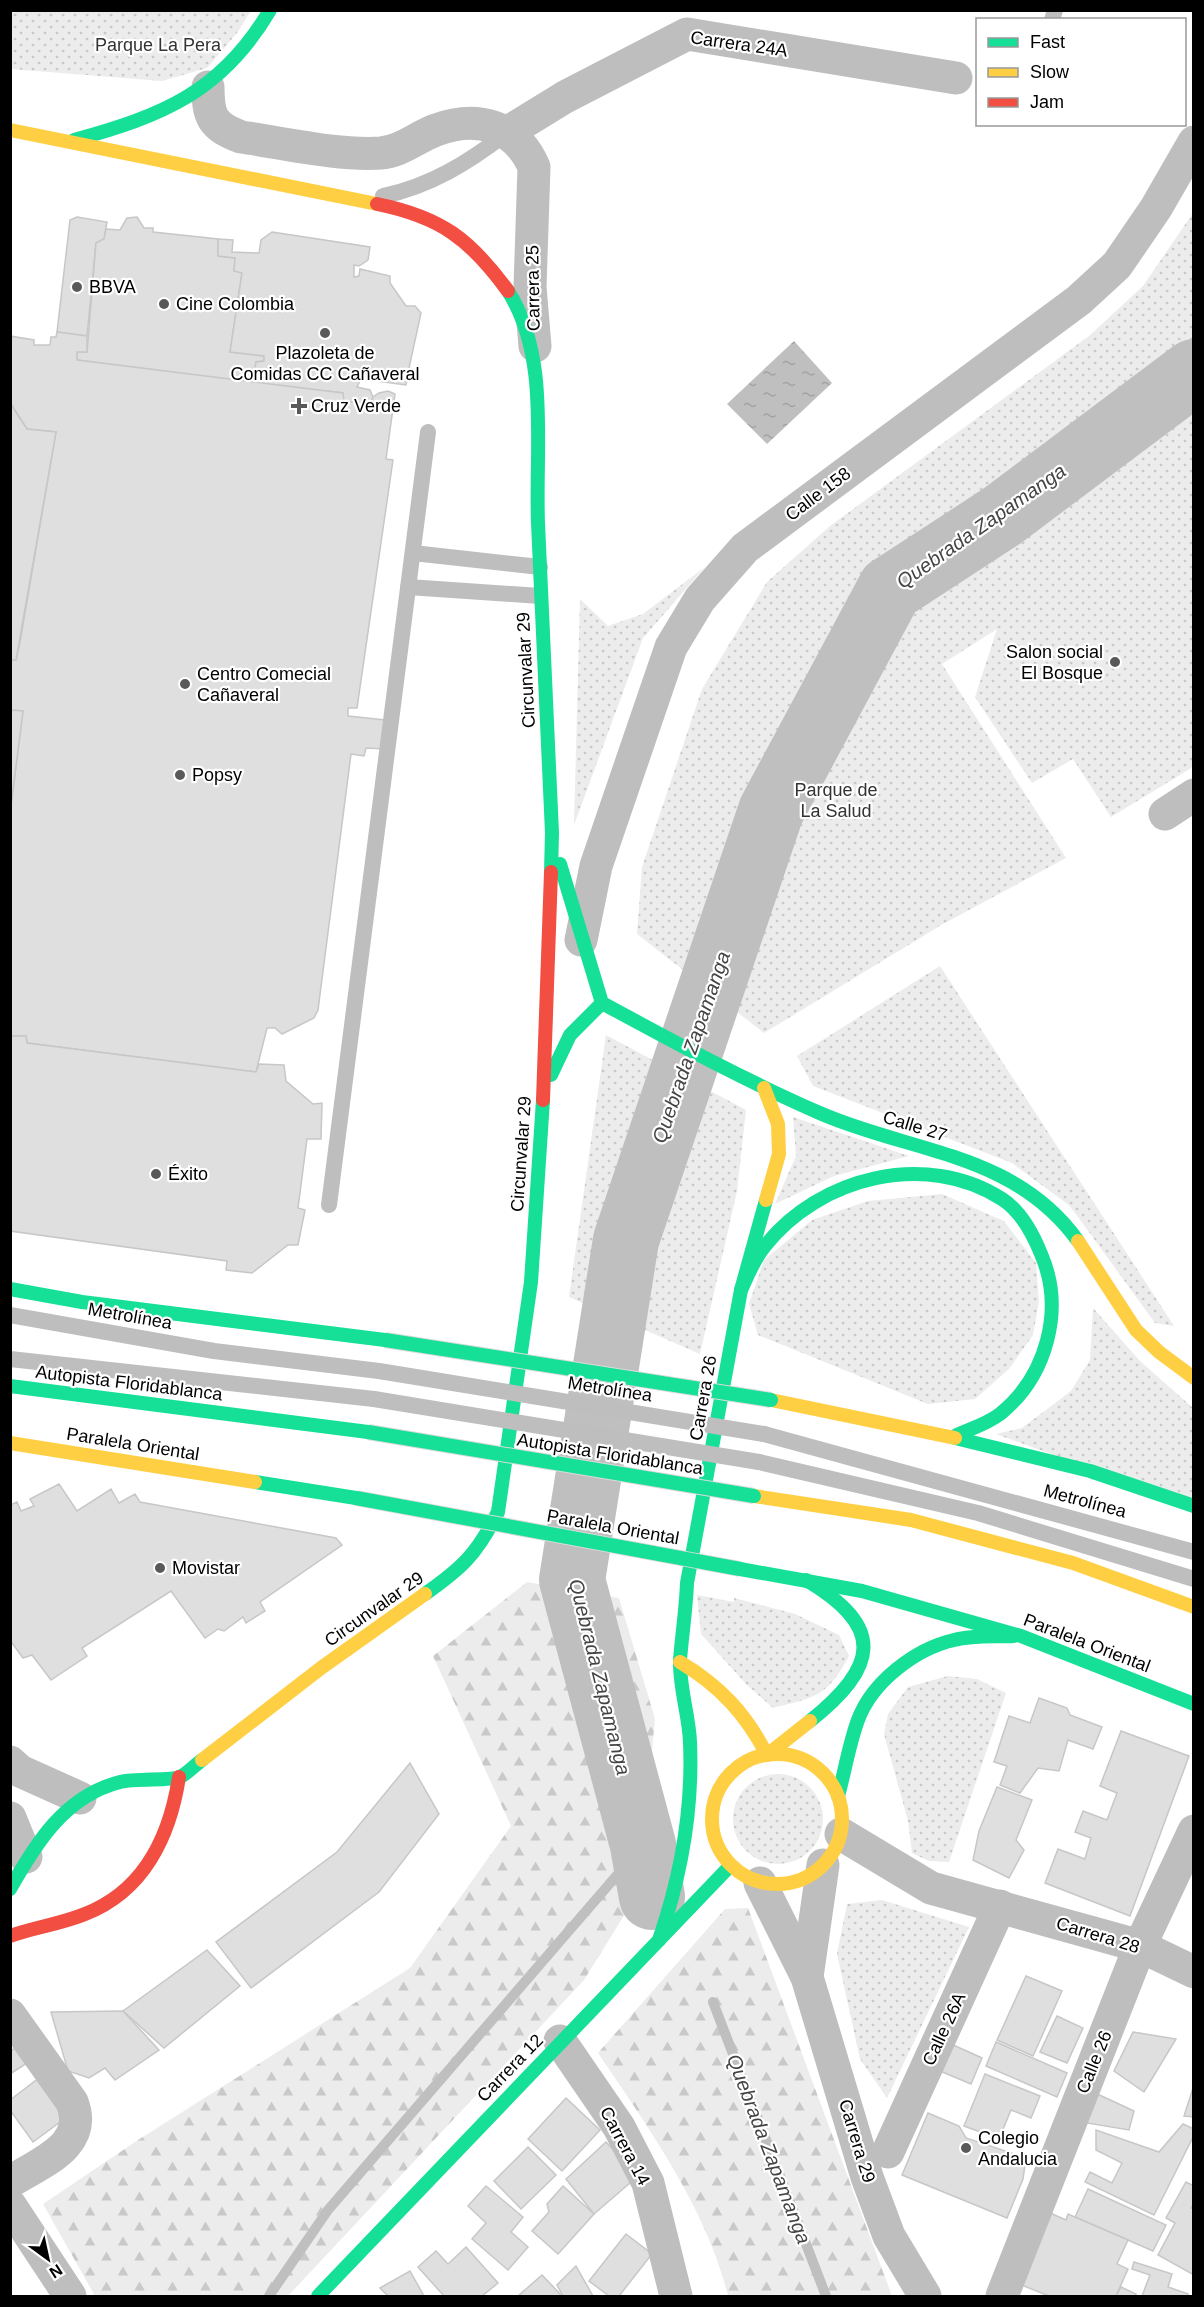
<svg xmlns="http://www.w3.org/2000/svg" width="1204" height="2307" font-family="Helvetica,sans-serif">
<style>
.forest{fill:url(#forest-firs)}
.park{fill:url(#park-dots)}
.water{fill:url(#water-ripples)}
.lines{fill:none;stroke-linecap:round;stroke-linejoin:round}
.stream{stroke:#bfbfbf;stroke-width:10}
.river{stroke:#bfbfbf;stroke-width:66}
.building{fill:#dfdfdf;stroke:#c7c7c7;stroke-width:1.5}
.lane{stroke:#bebebe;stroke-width:16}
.street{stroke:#bebebe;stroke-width:33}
.fast{stroke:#16e098;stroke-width:14}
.slow{stroke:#ffcf43;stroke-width:14}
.jam{stroke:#f24e42;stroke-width:14}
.fast-bridge-casing{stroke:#dbdbdb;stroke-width:16;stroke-linecap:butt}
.lane-bridge{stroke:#bebebe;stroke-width:16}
.fast-bridge{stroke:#16e098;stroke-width:14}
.poi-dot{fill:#595959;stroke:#fff;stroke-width:2}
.labels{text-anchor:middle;stroke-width:4.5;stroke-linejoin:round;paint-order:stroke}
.street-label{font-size:18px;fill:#000;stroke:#fff}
.park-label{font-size:18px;fill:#333;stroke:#fff}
.poi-label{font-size:18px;fill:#000;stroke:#fff;text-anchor:start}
.water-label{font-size:20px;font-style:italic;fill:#444;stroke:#fff}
</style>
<defs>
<pattern id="forest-firs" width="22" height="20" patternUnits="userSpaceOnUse" patternTransform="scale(1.5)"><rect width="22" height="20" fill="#ececec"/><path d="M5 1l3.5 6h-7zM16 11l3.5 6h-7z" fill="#c9c9c9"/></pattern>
<pattern id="park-dots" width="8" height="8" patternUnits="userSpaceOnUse" patternTransform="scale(1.5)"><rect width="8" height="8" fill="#ececec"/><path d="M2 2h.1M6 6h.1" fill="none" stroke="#c9c9c9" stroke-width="1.8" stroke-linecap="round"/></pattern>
<pattern id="water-ripples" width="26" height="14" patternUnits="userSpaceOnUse" patternTransform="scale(1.5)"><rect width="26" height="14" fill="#bfbfbf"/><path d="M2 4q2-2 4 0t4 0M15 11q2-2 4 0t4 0" fill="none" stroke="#a2a2a2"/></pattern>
</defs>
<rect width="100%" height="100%" fill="#fff"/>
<g class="forest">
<path d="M527 1582 619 1598 655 1719 638 1893 584 1980 288 2296H95L43 2204 138 2140 410 1968 511 1826 433 1656Z"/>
<path d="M748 1908 892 2296H728C707 2209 648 2127 598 2053L725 1909Z"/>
</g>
<g class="park">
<path d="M11 11H251L237 33 207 68 162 81 11 69Z"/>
<path d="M1193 213V767L1111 817 1073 759 1032 783 975 697 997 629 942 664 1066 858 943 924 764 1033 637 934 642 867 702 689 767 582 830 526 1089 336 1143 286Z"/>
<path d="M705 567 643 638 574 825 580 599 608 626 643 614Z"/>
<path d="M940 966 1174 1326 1155 1323 1070 1206 1012 1163 813 1086 797 1056Z"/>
<path d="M606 1035 746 1110 737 1191 700 1354 569 1297Z"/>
<path d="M793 1117 909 1156 834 1176 775 1204 796 1156Z"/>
<path d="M942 1194 1004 1221 1036 1263 1039 1301 1033 1335 1009 1369 975 1399 928 1404 758 1335 749 1304 764 1260 812 1220 868 1201Z"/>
<path d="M1093 1308 1140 1361 1193 1408V1506L996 1434 1022 1428 1071 1391 1090 1360Z"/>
<path d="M697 1595 734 1602V1598L795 1614 839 1635 849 1656C827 1697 816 1697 773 1708L746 1684 701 1634Z"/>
<path d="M948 1676 977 1679 1006 1693 949 1862 929 1861 912 1853 908 1821 884 1734 888 1714 908 1687Z"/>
<circle cx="778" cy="1819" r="45"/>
<path d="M882 1900 969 1927 887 2098 860 2059 837 1954 847 1904Z"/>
</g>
<path class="water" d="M794 341 832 383 767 444 727 404Z"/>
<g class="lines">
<g class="stream">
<path d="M713 2002 826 2296"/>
<path d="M269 2296 328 2210 643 1845"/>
</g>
<path class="river" d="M652 1897 643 1845 572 1580 626 1240 771 811 890 589 1002 516 1194 372"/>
</g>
<g class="building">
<path d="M77 217 107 222 104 239 96 243 87 336 57 332 70 220Z"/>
<path d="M137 217 144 228H153V232L218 239V256L235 258 234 271 242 273 230 352 264 356V361L256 362 254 376 264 377 262 384 77 360V352H87L96 243 104 239 106 229 120 230 127 218Z"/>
<path d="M272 232 370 247 368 260 359 266 354 265V277L359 276 360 269 390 276V283L406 306H415L421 313 409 368 416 370 415 376 408 375 406 385 361 379 357 387 370 390 373 397 371 405 341 401 343 393 262 384 264 377 254 376 256 362 264 361V356L230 352 242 273 234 271 235 258 218 256V239L233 240 232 252 259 253 261 240Z"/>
<path d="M57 332 87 336V352H77V360L343 393 344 401 371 405 373 397 379 393 388 391 395 394 386 459 393 460 357 708H348V716L385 720 384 749 366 748 364 756 351 754 318 1010 314 1018 282 1034 275 1028H267L256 1072 27 1043 26 1036H10V813L23 711 10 710V660H16L20 642 56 432 27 429 10 403V336L34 340V345H50L51 337H56Z"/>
<path d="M10 403 27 429 56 432 16 660H10Z"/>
<path d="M10 710 23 711 10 813Z"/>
<path d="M10 1036H26L27 1043 256 1072 259 1064 284 1065 286 1081 313 1104 322 1103 321 1139H307L298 1208 305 1210 298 1245H288L252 1273 226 1270 227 1261 10 1231Z"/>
<path d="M59 1484 77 1511 111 1489 119 1503 135 1494 140 1502 336 1538 342 1545 260 1602 265 1611 246 1623 243 1617 224 1631 218 1629 205 1638 171 1591 82 1648 87 1656 51 1680 32 1655 23 1658 10 1640V1505L17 1502 21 1511 34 1506 30 1499Z"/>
<path d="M1039 1698 1067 1708 1070 1715 1102 1727 1093 1749 1068 1740 1059 1771 1038 1768 1020 1793 1000 1785 1007 1766 994 1762 1009 1716 1030 1723Z"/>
<path d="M1121 1731 1189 1756 1130 1916 1045 1883 1058 1849 1085 1859 1091 1838 1075 1832 1083 1811 1107 1820 1117 1793 1100 1786Z"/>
<path d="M410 1763 439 1814 379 1892 251 1988 216 1942 337 1852Z"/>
<path d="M997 1787 1032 1800 1016 1840 1024 1850 1009 1878 973 1860 979 1831Z"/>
<path d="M207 1950 240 1986 164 2048 123 2011Z"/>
<path d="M1026 1976 1062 1991 1033 2056 997 2040Z"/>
<path d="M123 2011 159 2050 115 2080 105 2068 89 2078 68 2071 51 2012Z"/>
<path d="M1057 2016 1083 2028 1067 2063 1040 2052Z"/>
<path d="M1133 2032 1176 2039 1144 2092 1114 2071Z"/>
<path d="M996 2042 1067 2073 1057 2097 986 2066Z"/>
<path d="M951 2044 982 2058 971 2084 940 2071Z"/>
<path d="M16 2048 27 2063 10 2074V2051Z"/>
<path d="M985 2074 1040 2096 1031 2118 1011 2110 999 2139 964 2126Z"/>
<path d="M43 2075 64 2119 33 2142 10 2110V2100Z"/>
<path d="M1194 2085V2117L1184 2116Z"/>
<path d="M1093 2092 1134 2111 1129 2130 1081 2122Z"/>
<path d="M566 2098 600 2130 562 2171 528 2139Z"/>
<path d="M928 2113 959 2126 966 2138 1026 2158 1023 2179 1007 2218 902 2175Z"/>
<path d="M1183 2124 1194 2129V2135L1154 2215 1085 2182 1090 2172 1112 2183 1122 2163 1096 2150V2130L1159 2152Z"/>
<path d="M606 2142 638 2176 594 2214 566 2179Z"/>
<path d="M528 2147 556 2175 521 2209 494 2181Z"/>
<path d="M1186 2182 1194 2186V2203L1191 2208 1194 2209V2275L1158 2255 1175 2223 1166 2218Z"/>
<path d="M486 2186 523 2217 511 2232 528 2247 508 2270 472 2239 486 2223 468 2206Z"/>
<path d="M563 2186 594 2214 558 2254 532 2231 549 2212 547 2204Z"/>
<path d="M1088 2189 1166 2225 1153 2251 1075 2217Z"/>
<path d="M1050 2213 1066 2220 1068 2214 1128 2240 1117 2264 1128 2269 1116 2296H1049L1019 2284Z"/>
<path d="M626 2234 652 2254 619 2296H609L589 2281Z"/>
<path d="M466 2247 498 2283 482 2296H444L418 2267 436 2251 448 2264Z"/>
<path d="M1134 2262 1172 2274 1168 2287 1188 2294 1187 2296H1142L1150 2275 1132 2269Z"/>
<path d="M576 2266 593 2296H563L557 2285Z"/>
<path d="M410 2271 424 2296H388L380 2288Z"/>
<path d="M542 2275 562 2296H518Z"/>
<path d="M1121 2287 1136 2294 1135 2296H1116Z"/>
</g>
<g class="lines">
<g class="lane">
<path d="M1052 20 1055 10"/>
<path d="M383 196C431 186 469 162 508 132"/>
<path d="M413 553 540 567"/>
<path d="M408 587 540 596"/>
<path d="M329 1205 428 432"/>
<path d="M10 1315 214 1351 379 1371"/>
<path d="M10 1359 374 1399"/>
<path d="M764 1434 1194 1552"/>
<path d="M759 1462 978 1513 1194 1579"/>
</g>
<g class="street">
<path d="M208 87C208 117 212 126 241 137 283 143 339 156 381 153 402 151 417 137 436 130 477 115 516 125 534 167L530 287 535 346"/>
<path d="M508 132 565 97 687 34 956 78"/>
<path d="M1165 814 1194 795"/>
<path d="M581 940 596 866 671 647 700 599 745 548 1079 300 1117 265 1156 208 1194 142"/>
<path d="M10 1762 20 1771 80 1798"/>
<path d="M10 1818 26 1857"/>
<path d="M841 1834 931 1888 1140 1946 1194 1972"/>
<path d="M760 1883 807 1977 867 2177 889 2236 925 2296"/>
<path d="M807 1977 823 1865"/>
<path d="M10 2015 72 2102C89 2146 41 2162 10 2182"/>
<path d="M560 2041 619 2127 648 2183 676 2296"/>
<path d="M888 2152 1000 1906"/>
<path d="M10 2205 70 2296"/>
<path d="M1002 2296 1140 1946 1194 1831"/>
</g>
<g class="fast">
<path d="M74 140C162 116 222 92 270 10"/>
<path d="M508 291C550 357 535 447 538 523 543 626 547 730 552 833L551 872"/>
<path d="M560 864 602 1003C674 1042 746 1081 822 1114 913 1153 1015 1153 1078 1241"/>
<path d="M551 1075 570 1035 602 1003"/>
<path d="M10 1289 82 1302 385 1340"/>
<path d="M741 1290C748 1275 754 1259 765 1246 819 1177 926 1150 1002 1199 1021 1211 1033 1234 1041 1254 1065 1309 1047 1376 1000 1414 987 1424 970 1429 955 1436"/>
<path d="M10 1386 368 1432"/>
<path d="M955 1438 1090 1471 1194 1506"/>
<path d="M255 1482 356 1498"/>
<path d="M740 1569 862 1591 1021 1636 1194 1704"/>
<path d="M806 1580C886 1627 878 1667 810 1721"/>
<path d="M425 1594C462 1568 477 1554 498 1512L531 1282 543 1100"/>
<path d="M838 1796C845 1771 849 1744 858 1720 872 1682 915 1649 954 1640 974 1635 994 1637 1014 1636"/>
<path d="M10 1889C36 1843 65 1796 120 1782 136 1778 170 1781 180 1777 187 1774 195 1765 202 1760"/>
<path d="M659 1940C681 1876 693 1810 690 1742 689 1715 679 1687 680 1660 682 1635 686 1609 687 1583L741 1290 766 1200"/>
<path d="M318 2296 730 1866"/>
</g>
<g class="slow">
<path d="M10 130 377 204"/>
<path d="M764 1088 778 1124 779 1154 766 1200"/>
<path d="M1078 1241 1136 1330 1159 1352 1194 1378"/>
<path d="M771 1400 955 1438"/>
<path d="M10 1443 255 1482"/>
<path d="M754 1496 911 1520 1073 1563 1194 1607"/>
<path d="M680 1662C720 1686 746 1714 767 1755L810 1721"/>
<circle cx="777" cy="1819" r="65"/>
<path d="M202 1760 321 1668 425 1594"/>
</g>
<g class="jam">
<path d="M377 204C441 217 470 239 508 291"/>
<path d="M543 1100 551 872"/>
<path d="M10 1936C35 1927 61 1924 85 1914 144 1891 170 1836 179 1777"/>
</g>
<g class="fast-bridge-casing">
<g id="fast-bridge">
<path d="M385 1340 771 1400"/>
<path d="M368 1432 754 1496"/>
<path d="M356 1498 740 1569"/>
</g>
</g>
<g class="lane-bridge">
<path d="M379 1371 764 1434"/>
<path d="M374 1399 759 1462"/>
</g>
<use href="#fast-bridge" class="fast-bridge"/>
</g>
<g class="poi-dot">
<circle cx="77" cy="287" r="6"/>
<circle cx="164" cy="304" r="6"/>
<circle cx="325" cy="333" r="6"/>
<path d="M296 397h6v6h6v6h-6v6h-6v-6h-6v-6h6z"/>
<circle cx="1115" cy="662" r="6"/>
<circle cx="185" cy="684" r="6"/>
<circle cx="180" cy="775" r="6"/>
<circle cx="156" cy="1174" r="6"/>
<circle cx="160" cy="1568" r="6"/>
<circle cx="966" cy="2148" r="6"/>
</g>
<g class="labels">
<g class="street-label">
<text transform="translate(739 44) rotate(8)" y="6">Carrera 24A</text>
<text transform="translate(533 288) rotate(-91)" y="6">Carrera 25</text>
<text transform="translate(818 494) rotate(-37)" y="6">Calle 158</text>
<text transform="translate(526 670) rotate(-93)" y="6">Circunvalar 29</text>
<text transform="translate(915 1126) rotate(17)" y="6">Calle 27</text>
<text transform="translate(521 1154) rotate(-86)" y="6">Circunvalar 29</text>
<text transform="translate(130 1316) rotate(10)" y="6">Metrolínea</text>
<text transform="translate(129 1383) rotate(7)" y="6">Autopista Floridablanca</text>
<text transform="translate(610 1389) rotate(9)" y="6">Metrolínea</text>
<text transform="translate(703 1398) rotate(-80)" y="6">Carrera 26</text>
<text transform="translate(133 1444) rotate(9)" y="6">Paralela Oriental</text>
<text transform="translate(610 1454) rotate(9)" y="6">Autopista Floridablanca</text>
<text transform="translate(1085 1501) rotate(15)" y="6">Metrolínea</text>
<text transform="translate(613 1527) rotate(10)" y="6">Paralela Oriental</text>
<text transform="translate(374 1609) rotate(-35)" y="6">Circunvalar 29</text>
<text transform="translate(1087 1643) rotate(21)" y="6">Paralela Oriental</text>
<text transform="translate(1098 1935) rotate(17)" y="6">Carrera 28</text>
<text transform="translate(944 2029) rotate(-65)" y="6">Calle 26A</text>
<text transform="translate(1094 2062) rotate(-68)" y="6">Calle 26</text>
<text transform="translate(510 2068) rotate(-46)" y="6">Carrera 12</text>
<text transform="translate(857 2141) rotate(73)" y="6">Carrera 29</text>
<text transform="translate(625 2146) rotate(62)" y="6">Carrera 14</text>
</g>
<g class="park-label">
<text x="158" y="51">Parque La Pera</text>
<text x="836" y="796">Parque de<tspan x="836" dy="21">La Salud</tspan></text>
</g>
<g class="poi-label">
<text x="89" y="293">BBVA</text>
<text x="176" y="310">Cine Colombia</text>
<text x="325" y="359" text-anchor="middle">Plazoleta de<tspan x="325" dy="21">Comidas CC Cañaveral</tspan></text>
<text x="311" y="412">Cruz Verde</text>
<text x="1103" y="658" text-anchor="end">Salon social<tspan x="1103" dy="21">El Bosque</tspan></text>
<text x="197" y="680">Centro Comecial<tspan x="197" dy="21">Cañaveral</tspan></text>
<text x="192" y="781">Popsy</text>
<text x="168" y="1180">Éxito</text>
<text x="172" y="1574">Movistar</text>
<text x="978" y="2144">Colegio<tspan x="978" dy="21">Andalucia</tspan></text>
</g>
<g class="water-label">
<text transform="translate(981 526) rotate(-35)" y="7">Quebrada Zapamanga</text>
<text transform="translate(691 1047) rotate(-71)" y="7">Quebrada Zapamanga</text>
<text transform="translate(600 1677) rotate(76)" y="7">Quebrada Zapamanga</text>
<text transform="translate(769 2149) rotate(69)" y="7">Quebrada Zapamanga</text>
</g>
</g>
<rect width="1204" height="2307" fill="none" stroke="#000000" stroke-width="24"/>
<rect x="976" y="18" width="210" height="108" fill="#ffffff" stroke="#999999" stroke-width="1.5"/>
<rect x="988" y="38" width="30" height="9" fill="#16e098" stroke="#999999" stroke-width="1.5"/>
<text x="1030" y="48" font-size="18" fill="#000000">Fast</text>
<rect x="988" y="68" width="30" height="9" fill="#ffcf43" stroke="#999999" stroke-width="1.5"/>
<text x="1030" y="78" font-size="18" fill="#000000">Slow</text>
<rect x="988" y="98" width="30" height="9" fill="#f24e42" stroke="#999999" stroke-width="1.5"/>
<text x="1030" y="108" font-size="18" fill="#000000">Jam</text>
<g transform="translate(48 2259) rotate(147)" stroke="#ffffff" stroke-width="4.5" paint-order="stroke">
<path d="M0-4.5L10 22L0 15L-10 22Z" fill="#000000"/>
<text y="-9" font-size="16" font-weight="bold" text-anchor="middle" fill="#000000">N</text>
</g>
</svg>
